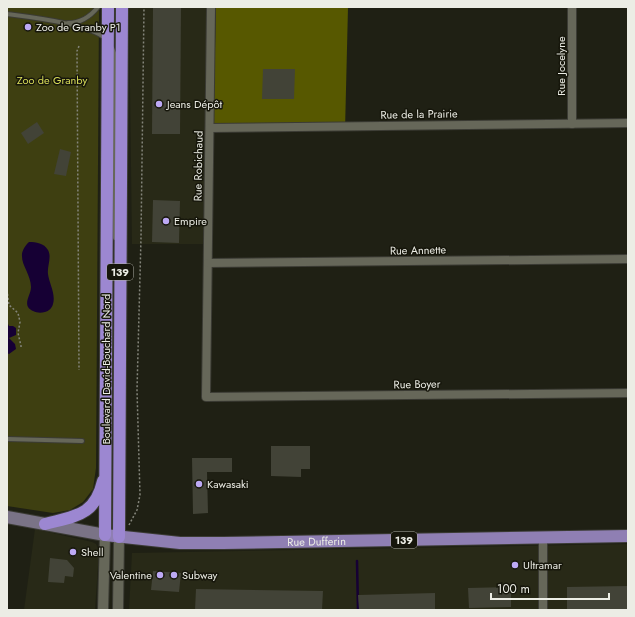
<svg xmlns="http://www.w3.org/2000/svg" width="635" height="617" font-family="Jost,sans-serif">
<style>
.built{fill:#282917}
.green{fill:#3e3f11}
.forest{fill:#575800}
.water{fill:#160034}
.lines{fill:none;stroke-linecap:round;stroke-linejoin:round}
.stream{stroke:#160034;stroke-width:2.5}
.building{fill:#424337}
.service-casing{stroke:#3b3b34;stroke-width:6}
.minor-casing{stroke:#3b3b34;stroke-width:10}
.tertiary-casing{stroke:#3b3b34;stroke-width:12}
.secondary-casing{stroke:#3b3b34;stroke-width:14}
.primary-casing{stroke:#3b3b34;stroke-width:14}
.trunk-casing{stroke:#3b3b34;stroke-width:14}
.path{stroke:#84857b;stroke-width:1.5;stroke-dasharray:2 2;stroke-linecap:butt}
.service{stroke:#666759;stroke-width:4}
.minor{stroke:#666759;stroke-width:8}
.tertiary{stroke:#666759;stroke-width:10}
.secondary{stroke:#7a7386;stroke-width:12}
.primary{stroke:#8f7fb3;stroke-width:12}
.trunk{stroke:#9c87d1;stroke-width:12}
.poi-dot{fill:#bda9f5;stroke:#16160b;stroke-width:1.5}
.labels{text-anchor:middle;stroke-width:3;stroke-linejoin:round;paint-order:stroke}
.shield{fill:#16160b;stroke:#acaca4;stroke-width:1}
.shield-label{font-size:10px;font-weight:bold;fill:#ecede5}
.poi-label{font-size:11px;fill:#ecede5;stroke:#16160b;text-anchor:start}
.street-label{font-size:11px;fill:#ecede5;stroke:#16160b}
.park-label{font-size:11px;fill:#d9dd59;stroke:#16160b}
</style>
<rect width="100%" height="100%" fill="#1f2014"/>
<g class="built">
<path d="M129 7H207L204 244H132Z"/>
<path d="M35 529 92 542 96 544 99 551 95 610H24Z"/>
<path d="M628 544V610H129L132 553Z"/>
</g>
<path class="green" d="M7 7H99L96 468 93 489 83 502 70 510 53 513 7 506Z"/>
<path class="forest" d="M216 7H348L345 130 213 132Z"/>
<g class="water">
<path d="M29 242C36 242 44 243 48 250 52 257 47 266 48 274 49 283 56 294 53 304 52 308 49 311 45 312 41 313 37 313 33 311 21 305 31 296 31 287 31 270 12 258 29 242Z"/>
<path d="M7 322 9 326H13L16 328V335L9 338 15 344 16 349 9 354 7 353Z"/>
</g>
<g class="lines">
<path class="stream" d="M357 561 358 610"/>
</g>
<g class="building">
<path d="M153 7H181L180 134H152Z"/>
<path d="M263 69H295L294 99H262Z"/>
<path d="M37 122 44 133 28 144 21 133Z"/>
<path d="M60 149 71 152 66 176 54 174Z"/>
<path d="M153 200 180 201 179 243 152 242Z"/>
<path d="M271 446H310V469H301V477L271 476Z"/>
<path d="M192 458H232V472H207L208 513 193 514Z"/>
<path d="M50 558 67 560 74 568 73 577 65 576 64 583 48 582Z"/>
<path d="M153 571 181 573 179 592 151 590Z"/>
<path d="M628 586V610H567V587Z"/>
<path d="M511 587V607L469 608 468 588Z"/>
<path d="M196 589 323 591 322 610H195Z"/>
<path d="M435 593V610H359L358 595Z"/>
</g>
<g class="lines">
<g class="service-casing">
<g id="service">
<path d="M7 14C30 17 90 24 106 39"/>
<path d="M68 23C81 23 90 17 98 7"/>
<path d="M112 48 114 53 115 62V238"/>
<path d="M7 439 82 441"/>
</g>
</g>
<g class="minor-casing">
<g id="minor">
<path d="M211 7 206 397 628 393"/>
<path d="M572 7V124"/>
<path d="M210 128 628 123"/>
<path d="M208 263 628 259"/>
<path d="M543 610V538"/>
</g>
</g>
<g class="tertiary-casing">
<g id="tertiary">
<path d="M103 610 105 535"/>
<path d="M118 610 119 537"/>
</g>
</g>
<g class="secondary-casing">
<path id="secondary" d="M7 517 105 535"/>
</g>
<g class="primary-casing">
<g id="primary">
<path id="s1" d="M105 535 180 543H223L628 536"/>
</g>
</g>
<g class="trunk-casing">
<g id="trunk">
<path d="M45 524C75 516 95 516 103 481"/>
<path d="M105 535 108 7"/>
<path d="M119 537 122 7"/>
</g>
</g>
<g class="path">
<path d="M79 46 77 51 79 370"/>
<path d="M7 290 9 305 18 313 20 322 18 333 21 346V349"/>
<path d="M129 525 137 510 140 495 137 390 141 238 144 7"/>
</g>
<use href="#service" class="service"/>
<use href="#minor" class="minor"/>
<use href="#tertiary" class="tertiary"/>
<use href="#secondary" class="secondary"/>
<use href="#primary" class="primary"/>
<use href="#trunk" class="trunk"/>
</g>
<g class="poi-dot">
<circle cx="28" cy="27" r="4"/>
<circle cx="159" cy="104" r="4"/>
<circle cx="166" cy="221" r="4"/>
<circle cx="199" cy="484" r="4"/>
<circle cx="73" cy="552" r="4"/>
<circle cx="515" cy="565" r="4"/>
<circle cx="160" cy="575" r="4"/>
<circle cx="174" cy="575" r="4"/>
</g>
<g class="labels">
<g class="shield">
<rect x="107" y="264" width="26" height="16" rx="3"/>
<rect x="391" y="532" width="26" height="16" rx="3"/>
</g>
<g class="shield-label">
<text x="120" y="276">139</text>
<text x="404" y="544">139</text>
</g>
<g class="poi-label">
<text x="36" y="31">Zoo de Granby P1</text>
<text x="167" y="108">Jeans Dépôt</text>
<text x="174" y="225">Empire</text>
<text x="207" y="488">Kawasaki</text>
<text x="81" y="556">Shell</text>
<text x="523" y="569">Ultramar</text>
<text x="152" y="579" text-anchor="end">Valentine</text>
<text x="182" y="579">Subway</text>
</g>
<g class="street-label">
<text transform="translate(561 66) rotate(-90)" y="4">Rue Jocelyne</text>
<text transform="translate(419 114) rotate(-1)" y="4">Rue de la Prairie</text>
<text transform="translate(198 166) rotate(-89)" y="4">Rue Robichaud</text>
<text transform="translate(418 250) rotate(-1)" y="4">Rue Annette</text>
<text transform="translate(106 369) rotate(-90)" y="4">Boulevard David-Bouchard Nord</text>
<text transform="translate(417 384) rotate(-1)" y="4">Rue Boyer</text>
<text dy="4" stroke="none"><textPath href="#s1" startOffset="212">Rue Dufferin</textPath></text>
</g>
<g class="park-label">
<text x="52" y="84">Zoo de Granby</text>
</g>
</g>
<rect width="635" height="617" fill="none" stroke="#ecede5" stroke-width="16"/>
<path d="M491 593v6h118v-6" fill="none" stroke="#ecede5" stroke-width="2"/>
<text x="497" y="593" font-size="12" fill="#ecede5" stroke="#16160b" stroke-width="3" paint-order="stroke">100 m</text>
</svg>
